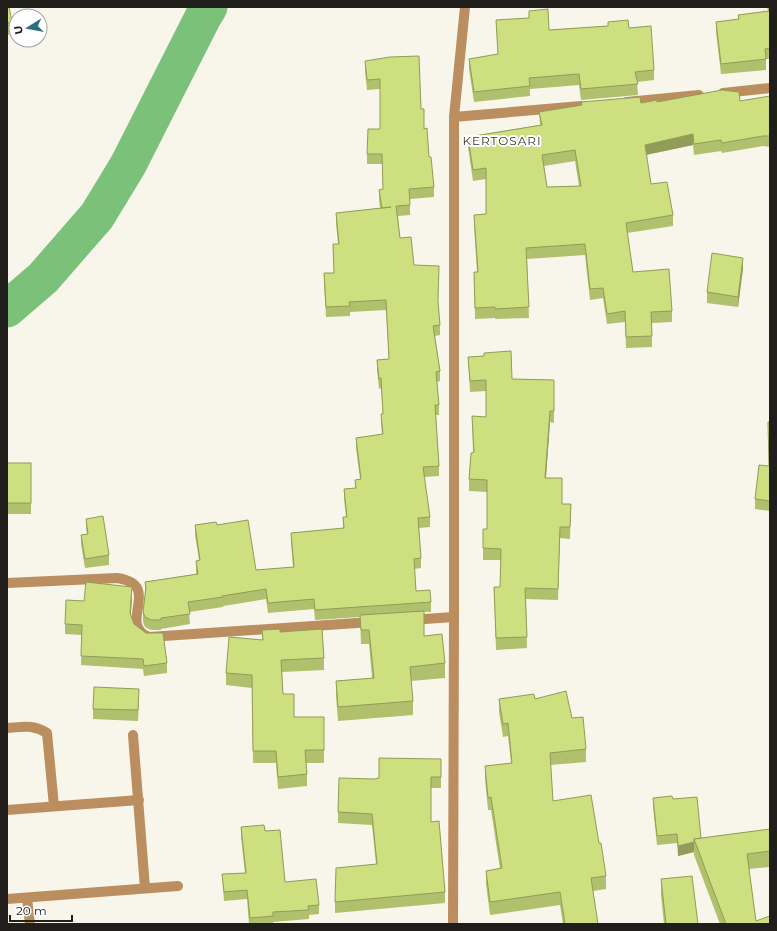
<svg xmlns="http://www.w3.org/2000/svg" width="777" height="931" font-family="Montserrat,sans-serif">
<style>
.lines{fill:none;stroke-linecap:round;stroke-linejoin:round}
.river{stroke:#7bc179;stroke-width:37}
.minor{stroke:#bb8e5f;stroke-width:10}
.wall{fill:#b0c06c;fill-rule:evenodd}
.shaded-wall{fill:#909c58}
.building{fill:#cddf7e;stroke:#909c58;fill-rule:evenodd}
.labels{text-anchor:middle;stroke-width:4;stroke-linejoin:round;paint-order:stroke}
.quarter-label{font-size:12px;letter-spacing:1px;fill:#34322a;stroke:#fff}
</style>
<rect width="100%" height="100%" fill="#f8f5eb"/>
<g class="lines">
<path class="river" d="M7 309 43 278 97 216 128 165 203 17 209 7"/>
<g class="minor">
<path d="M723 93 770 88"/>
<path d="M627 102 699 95"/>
<path d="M454 117 581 106"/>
<path d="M7 583 117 578C164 585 116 624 149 637L372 622"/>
<path d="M410 620 454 617"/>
<path d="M7 728C23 727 33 724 47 733L54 806"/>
<path d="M133 735 145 888"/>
<path d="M7 810 139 800"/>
<path d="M27 898 30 924"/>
<path d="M7 899 178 886"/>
<path d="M453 924 454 617V117L465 7"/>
</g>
</g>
<g class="wall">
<path d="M7 7 12 22V34L7 35Z"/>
<path d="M767 7H770V59H766V70L721 74 716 32V22L738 19V15L768 11Z"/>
<path d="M529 11 549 30 608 26V22L629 28 654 70V80L637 82 638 95 581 100 579 85 530 89V96L474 102 469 69V59L498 54 496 20 529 18Z"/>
<path d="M365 61 421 109 434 187V197L410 199V215L398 216 400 238 414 265 438 302 440 325V335L435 336 440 371V381L437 382 439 405V415H436L439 466V476L424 477 430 517V527L419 528 421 558V568L414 569 416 591 431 602V612H424V636L445 663V678L411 681 413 701V715L338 721 336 696V681L372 678 369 644H361L360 617 315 620 314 609 268 613 266 599 223 606V607L189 612 190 624 161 629V630H151L145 627 143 622V612L145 593V582L196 574V561L199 560 195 535V525H217L256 570 293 567 291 543V533L343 528V517H346L344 499V489L355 488V480L360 479 356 448V438L382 434 381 424V414H383L381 388 379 389 377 370V360L389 359 386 310 350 312V316L326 317 324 283V273H334L333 244H338L336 223V213L380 208 379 200V190L383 189 382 164H367V154L380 129V89L367 90 365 71Z"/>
<path d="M770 96V147L763 146 722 153 721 151 694 155 693 145 646 155 651 184 673 215V226L627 233 633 272 672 311V322L652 323V347L626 348 625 322 607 324 603 298 590 300 585 255 527 259 529 318 495 319V318L475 319 474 272H477L474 225V215L486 214V179L473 181 468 147V137L540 125 539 112 657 102 740 101ZM575 161 579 186 547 187 544 166Z"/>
<path d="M743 268 738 307 707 303V292Z"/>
<path d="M468 357 512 379 554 380V423L550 422 546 478 562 504H571L570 539 560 538 558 600 526 599 527 648 496 650 494 587H500L501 560H483V548L487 529V492L469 491V479L473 452 472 416 486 417V391L470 392Z"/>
<path d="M770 422V511L755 509V499L769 466Z"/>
<rect x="7" y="463" width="24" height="51"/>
<path d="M86 519 109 555V565L85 568 81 544V535L87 534 86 528Z"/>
<path d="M132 597 131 615 134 624 167 663V673L144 676 143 669 81 665 82 635 65 634V624L84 601Z"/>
<path d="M262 630 280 632 324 658V670L282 672 283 694 294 717H324V763H306L307 774V786L278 789 276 763H253L252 688 226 685V673L262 640Z"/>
<path d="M499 699H535L572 718 586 749V762L550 765 553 801 599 843 606 876V889L593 891 598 924H563L560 905 490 915 486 884V871L500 869 491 810H488L485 779V766L511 763 508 736 503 737 499 712Z"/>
<path d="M139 700 138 721 93 719V709Z"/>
<path d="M441 759V788H431V822L445 892V903L335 913V902L376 864 372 825 338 823V812L374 779 379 778Z"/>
<path d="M653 798 673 799 701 838 770 829V867L749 869 756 921 770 924H720L694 855V852L678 856 677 843 657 845 653 807Z"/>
<path d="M241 827 265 831 285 882 319 905V914L309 915V919L273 922V924H249L247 899 224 901 222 874 245 873 241 837Z"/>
<path d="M661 879 698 924H664L661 895Z"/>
</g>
<g class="shaded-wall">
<path d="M693 134V145L645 155V145Z"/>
<path d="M743 258V268L738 307V297Z"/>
<path d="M550 411V422L545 489V478Z"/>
<path d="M132 587V597L130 623V613Z"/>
<path d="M694 842V852L678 856V846Z"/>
</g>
<g class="building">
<path d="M7 7H9L12 22 7 23Z"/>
<path d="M769 7H770V48L765 49 766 59 721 64 716 22 739 19 738 15 769 11Z"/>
<path d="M548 9 549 30 608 26V22L628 20 629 28 651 26 654 70 635 72 638 84 581 89 579 74 529 78 530 86 474 92 469 59 498 54 496 20 529 18V11Z"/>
<path d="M419 56 421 109H424V129L427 128 429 157H431L434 187 409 189 410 205 396 206 400 238 411 237 414 265 439 266 438 301 440 325 433 326 440 371 436 372 439 405H435L439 466 423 467 430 517 418 518 421 558 414 559 416 591 430 590 431 602 315 610 314 599 268 603 266 589 222 596 223 597 188 602 190 614 161 618V620H151L145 617 143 612 146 587 145 582 198 574 196 561 200 560 195 525 216 522 217 525 248 520 256 570 294 567 291 533 344 528 343 517H347L344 489 356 488 355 480 361 479 356 438 383 434 381 414H383L381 378 379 379 377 360 389 359 386 300 349 302 350 306 326 307 324 273H334L333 244H339L336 213 391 207 382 208 379 190 383 189 382 154H367L368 129H380V79L367 80 365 61 390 57Z"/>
<path d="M722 90 739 92 740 101 770 96V136H763L722 143 721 140 694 144 693 134 645 145 651 184 667 182 673 215 626 223 633 272 669 269 672 311 651 312 652 336 626 337 625 311 607 314 603 288 590 289 585 244 526 248 529 307 495 309V307L475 308 474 272H478L474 215 486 214V168L473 170 468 137 542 125 539 112 582 105 581 102 640 97 641 103 657 100V102ZM575 150 581 186 547 187 542 155Z"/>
<path d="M712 253 743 258 738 297 707 292Z"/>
<path d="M511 351 512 379 554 380V411H550L545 478H562V504H571L570 527H560L558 589 525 588 527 637 496 638 494 587H500L501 549 483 548V529H487V480L469 479 471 453 474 452 472 416 486 417V380L470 381 468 357 484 356V353Z"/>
<path d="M768 422H770V501L755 499 759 465 769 466Z"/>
<rect x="7" y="463" width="24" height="40"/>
<path d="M103 516 109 555 85 559 81 535 88 534 86 519Z"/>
<path d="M86 582 132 587 130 613 134 624 146 633H163L167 663 144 666 143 659 81 656 82 625 65 624 66 600 84 601Z"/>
<path d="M424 611V636L442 634 445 663 410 667 413 701 338 707 336 681 374 678 369 630H361L360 615Z"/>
<path d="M280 629V632L322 629 324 658 281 660 283 694H294V717H324V750H305L307 774 278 777 276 751H253L252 675 226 673 229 637 263 640 262 630Z"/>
<path d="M94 687 139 689 138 710 93 709Z"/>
<path d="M566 691 572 718 583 717 586 749 550 753 553 801 591 795 599 843H601L606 876 591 878 598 924H565L560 892 490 902 486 871 502 868 491 797 488 798 485 766 512 763 508 723 503 724 499 699 534 694 535 699Z"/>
<path d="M379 758 441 759V777H431V822L439 821 445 892 335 902 336 868 377 864 372 814 338 812 339 778 374 779 379 778Z"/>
<path d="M672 796 673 799 697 797 701 838 694 839V842L678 846 677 834 657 836 653 798Z"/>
<path d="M264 825 265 831 280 830 285 882 316 879 319 905 308 906 309 910 273 912V916L250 918 247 890 224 892 222 874 246 873 241 827Z"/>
<path d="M770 829V851L747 854 756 921 770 916V924H726L694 839Z"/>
<path d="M692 876 698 924H666L661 879Z"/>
</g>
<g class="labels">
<g class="quarter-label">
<text x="502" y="145">KERTOSARI</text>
</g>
</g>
<rect width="777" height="931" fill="none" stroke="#1f1e1a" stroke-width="16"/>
<g transform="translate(28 28) rotate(259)"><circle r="19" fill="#ffffff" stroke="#a5a5a3"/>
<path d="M0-3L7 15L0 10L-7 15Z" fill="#2d6e81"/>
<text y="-6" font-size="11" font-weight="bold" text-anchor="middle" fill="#1f1e1a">U</text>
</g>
<path d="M10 915v6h62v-6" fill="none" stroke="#1f1e1a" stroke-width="2"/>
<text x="16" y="915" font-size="12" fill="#1f1e1a" stroke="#ffffff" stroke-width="3" paint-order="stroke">20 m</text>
</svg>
